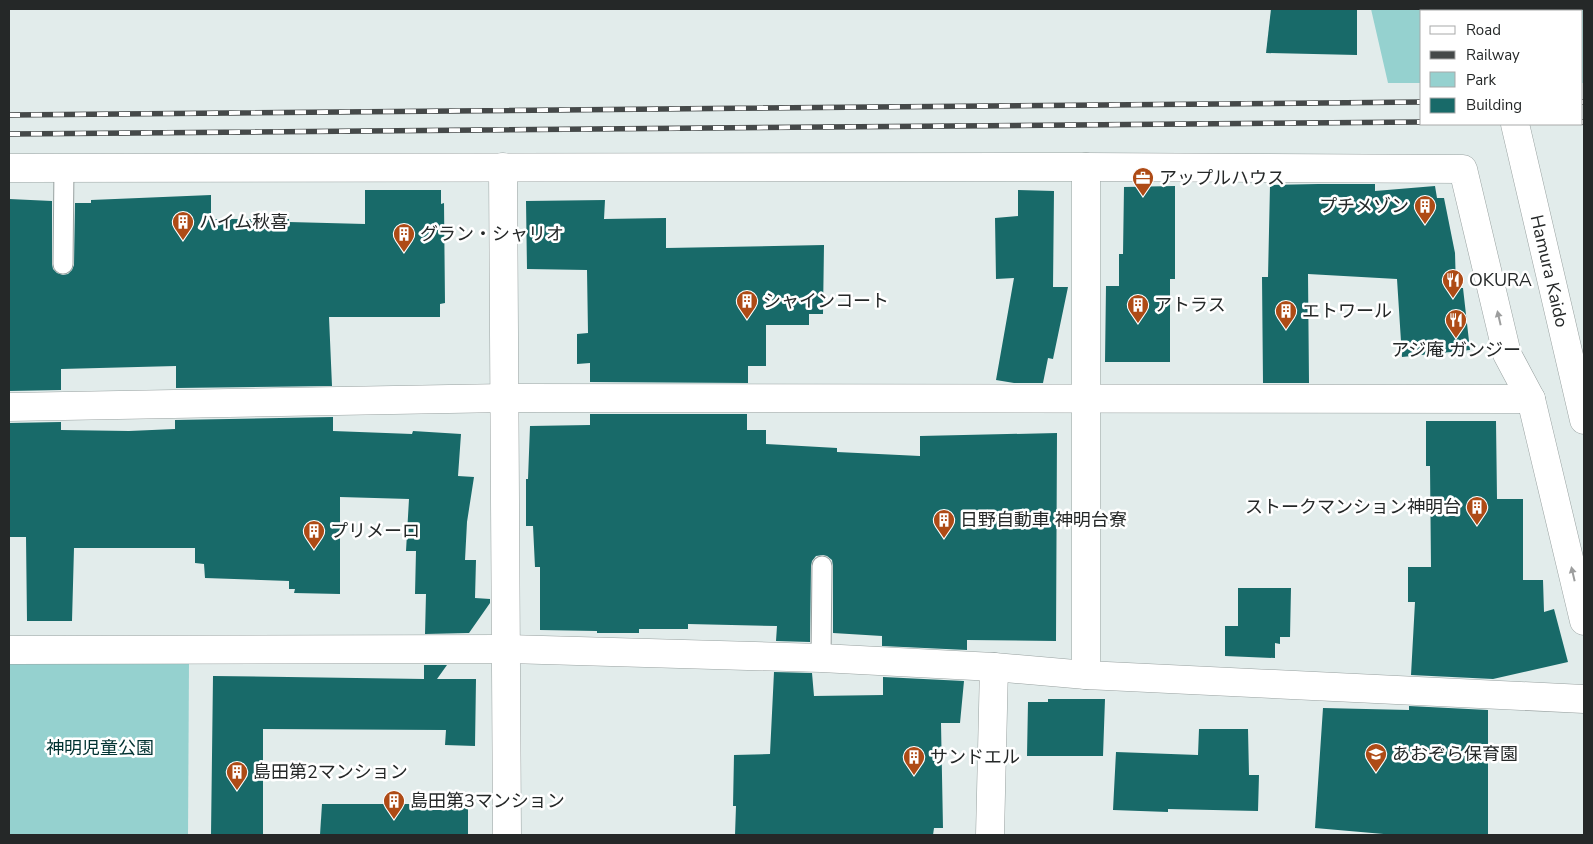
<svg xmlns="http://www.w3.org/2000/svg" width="1593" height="844" font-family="'Nunito Sans','Noto Sans JP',sans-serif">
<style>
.green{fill:#95d1cf}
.building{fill:#186a69}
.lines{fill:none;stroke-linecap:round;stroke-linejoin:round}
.lane-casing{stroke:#98a1a0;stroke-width:21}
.street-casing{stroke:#98a1a0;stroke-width:29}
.secondary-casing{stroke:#98a1a0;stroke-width:29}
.lane{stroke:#fff;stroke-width:19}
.street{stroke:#fff;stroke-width:28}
.secondary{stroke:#fff;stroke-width:28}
.rail-casing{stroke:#454949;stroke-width:5.5}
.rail{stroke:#fff;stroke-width:4;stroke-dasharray:11;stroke-linecap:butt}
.oneway{fill:#9d9e9e}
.labels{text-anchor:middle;stroke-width:5;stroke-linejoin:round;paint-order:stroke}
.poi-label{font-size:18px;fill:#252828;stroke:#fff;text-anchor:start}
.street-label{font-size:18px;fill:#252828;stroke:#fff}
.park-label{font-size:18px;fill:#003231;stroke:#fff}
</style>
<rect width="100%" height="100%" fill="#e2eceb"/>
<g class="green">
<path d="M1371 9H1584V83H1582V11H1422V83H1388Z"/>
<path d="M9 660 189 663 188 835H9Z"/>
</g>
<g class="building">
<path d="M1271 9H1357V55L1266 53Z"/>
<path d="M1318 184H1375V191L1435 186 1437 198H1444L1455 253 1456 288H1463L1470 350 1402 357 1397 279 1308 274 1309 383H1263L1262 277H1268L1270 185Z"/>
<path d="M1175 186V279H1170V362H1105L1106 286H1119V254H1123L1124 187Z"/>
<path d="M365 190H441V204L444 203 445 303 440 304V317H329L332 386 176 388V366L61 369V390L9 391V199L52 201V264L53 269 57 273 63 275 68 274 72 270 74 265 75 203H91V200L211 195V219H289V222L365 224Z"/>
<path d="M1018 190 1054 191 1053 287H1068L1053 359 1048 358 1043 383H1014L996 380 1014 278 996 279 995 218 1018 216Z"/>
<path d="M605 200 604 219 666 218V248L824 245 823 314H809V325H766V366H748V383L590 382V363L577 364V334L588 333 587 270 527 269 526 201Z"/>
<path d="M590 414H747V430H766V444L837 448V452L920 456V436L1057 433 1056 641 967 640V650L882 646V636L833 633V566L832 560 827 556 823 555 816 556 812 561 811 566 810 642 776 641 777 626 688 624V629H639V633H597V631L540 630V567H535L533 526H526V479H528L530 426 590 425Z"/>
<path d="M333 417V431L412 434 413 431 461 434 458 476 474 477 467 522 465 560H476L475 598 490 599V603L469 633 425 634 426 594H415L416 551H406L409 499 340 497V594L294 593 295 589H289V581L205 578 204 564 195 563V548H74L72 621H27L26 537H9V423L61 422V430L129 431 175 429V420Z"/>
<path d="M1426 421H1496L1497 499H1523V580H1543L1544 612 1554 609 1568 662 1493 679 1411 675 1415 602H1408V567H1431L1430 466H1426Z"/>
<path d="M1238 588H1291L1290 637H1280V644L1275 643V658L1225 656V626H1238Z"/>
<path d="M424 665H447L437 679H476L475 746 445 745 446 730 263 729V835H211L213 676 424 679Z"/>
<path d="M774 672 812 673 814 696 883 695V677L964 681 960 723H941L943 828H934L933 835H735L736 806H733L734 755 770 754Z"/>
<path d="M1048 699H1105L1103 756H1027L1028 702H1048Z"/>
<path d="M1409 706 1488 710V835H1395L1315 828 1323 708 1409 710Z"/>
<path d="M1199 729H1248L1249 775H1259L1258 811 1168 809V812L1113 810 1116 752 1198 755Z"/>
<path d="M322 804H468V835H320Z"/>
</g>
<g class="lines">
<g class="lane-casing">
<g id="lane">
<path d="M63 264 64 167"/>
<path d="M821 658 822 566"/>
</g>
</g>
<g class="street-casing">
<g id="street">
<path d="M503 167 507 835"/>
<path d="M9 168 1086 167 1463 169 1507 354 1531 399 1584 621"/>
<path d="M9 407 505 398 1531 399"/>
<path d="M9 650 505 649 821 658 994 667 1086 675 1584 699"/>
<path d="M1086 675V167"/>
<path d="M990 835 994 667"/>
</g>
</g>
<g class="secondary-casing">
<g id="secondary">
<path d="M1488 9V11"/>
<path id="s1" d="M1515 124 1584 420"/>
</g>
</g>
<use href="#lane" class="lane"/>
<use href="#street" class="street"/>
<use href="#secondary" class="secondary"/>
<g class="rail-casing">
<g id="rail">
<path d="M1582 102H1584"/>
<path d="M9 115 1422 102"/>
<path d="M1582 122H1584"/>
<path d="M9 134 1422 122"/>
</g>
</g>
<use href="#rail" class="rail"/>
</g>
<defs><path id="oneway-solid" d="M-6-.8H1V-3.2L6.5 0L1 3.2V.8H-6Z" transform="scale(1.25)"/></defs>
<g class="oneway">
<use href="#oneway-solid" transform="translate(1499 318) rotate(-103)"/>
<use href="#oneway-solid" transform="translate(1573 574) rotate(-103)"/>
</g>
<defs>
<g id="office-pin" transform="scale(1.125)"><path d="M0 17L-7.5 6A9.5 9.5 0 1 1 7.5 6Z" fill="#ae4b16" stroke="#fff"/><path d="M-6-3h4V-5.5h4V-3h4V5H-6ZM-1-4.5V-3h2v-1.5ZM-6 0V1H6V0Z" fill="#fff"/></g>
<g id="building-pin" transform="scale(1.125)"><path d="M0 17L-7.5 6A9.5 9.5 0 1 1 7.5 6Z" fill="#ae4b16" stroke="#fff"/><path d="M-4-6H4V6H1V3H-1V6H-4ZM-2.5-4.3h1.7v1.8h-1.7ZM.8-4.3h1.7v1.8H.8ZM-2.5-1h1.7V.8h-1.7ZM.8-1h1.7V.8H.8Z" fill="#fff"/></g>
<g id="restaurant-pin" transform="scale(1.125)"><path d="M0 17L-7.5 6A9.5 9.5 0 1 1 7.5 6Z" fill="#ae4b16" stroke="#fff"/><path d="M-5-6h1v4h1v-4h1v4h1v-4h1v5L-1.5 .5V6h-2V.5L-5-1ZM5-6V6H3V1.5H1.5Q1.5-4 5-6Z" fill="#fff"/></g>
<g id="school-pin" transform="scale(1.125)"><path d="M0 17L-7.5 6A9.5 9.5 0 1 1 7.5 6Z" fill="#ae4b16" stroke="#fff"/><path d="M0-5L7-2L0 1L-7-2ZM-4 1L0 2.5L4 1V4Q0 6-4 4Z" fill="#fff"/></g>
</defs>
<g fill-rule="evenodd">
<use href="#office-pin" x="1143" y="178"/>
<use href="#building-pin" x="1425" y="206"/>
<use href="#building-pin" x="183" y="222"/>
<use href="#building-pin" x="404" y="234"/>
<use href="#restaurant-pin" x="1453" y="280"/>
<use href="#building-pin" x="747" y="301"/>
<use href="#building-pin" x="1138" y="305"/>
<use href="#building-pin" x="1286" y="311"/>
<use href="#restaurant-pin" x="1456" y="320"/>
<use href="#building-pin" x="1477" y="507"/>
<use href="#building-pin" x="944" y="520"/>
<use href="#building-pin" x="314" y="531"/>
<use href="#school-pin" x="1376" y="754"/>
<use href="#building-pin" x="914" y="757"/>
<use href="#building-pin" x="237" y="772"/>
<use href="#building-pin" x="394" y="801"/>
</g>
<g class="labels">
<g class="poi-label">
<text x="1159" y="184">アップルハウス</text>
<text x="1409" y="212" text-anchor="end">プチメゾン</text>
<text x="199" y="228">ハイム秋喜</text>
<text x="420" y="240">グラン・シャリオ</text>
<text x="1469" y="286">OKURA</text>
<text x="763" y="307">シャインコート</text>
<text x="1154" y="311">アトラス</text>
<text x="1302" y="317">エトワール</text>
<text x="1456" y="356" text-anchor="middle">アジ庵 ガンジー</text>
<text x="1461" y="513" text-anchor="end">ストークマンション神明台</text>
<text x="960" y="526">日野自動車 神明台寮</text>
<text x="330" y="537">プリメーロ</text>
<text x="1392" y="760">あおぞら保育園</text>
<text x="930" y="763">サンドエル</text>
<text x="253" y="778">島田第2マンション</text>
<text x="410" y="807">島田第3マンション</text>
</g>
<g class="street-label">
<text dy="6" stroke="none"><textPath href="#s1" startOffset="151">Hamura Kaido</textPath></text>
</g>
<g class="park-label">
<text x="100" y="754">神明児童公園</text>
</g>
</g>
<rect width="1593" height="844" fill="none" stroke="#252828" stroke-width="20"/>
<rect x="1420" y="10" width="162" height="115" fill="#ffffff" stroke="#a8a9a9"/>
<rect x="1430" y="26" width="25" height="8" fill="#ffffff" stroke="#a8a9a9"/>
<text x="1466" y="35" font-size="15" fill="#252828">Road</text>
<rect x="1430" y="51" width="25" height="8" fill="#454949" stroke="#a8a9a9"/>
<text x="1466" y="60" font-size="15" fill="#252828">Railway</text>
<rect x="1430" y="72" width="25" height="15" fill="#95d1cf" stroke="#a8a9a9"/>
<text x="1466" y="85" font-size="15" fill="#252828">Park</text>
<rect x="1430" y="98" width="25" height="15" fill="#186a69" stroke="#a8a9a9"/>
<text x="1466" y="110" font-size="15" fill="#252828">Building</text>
</svg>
